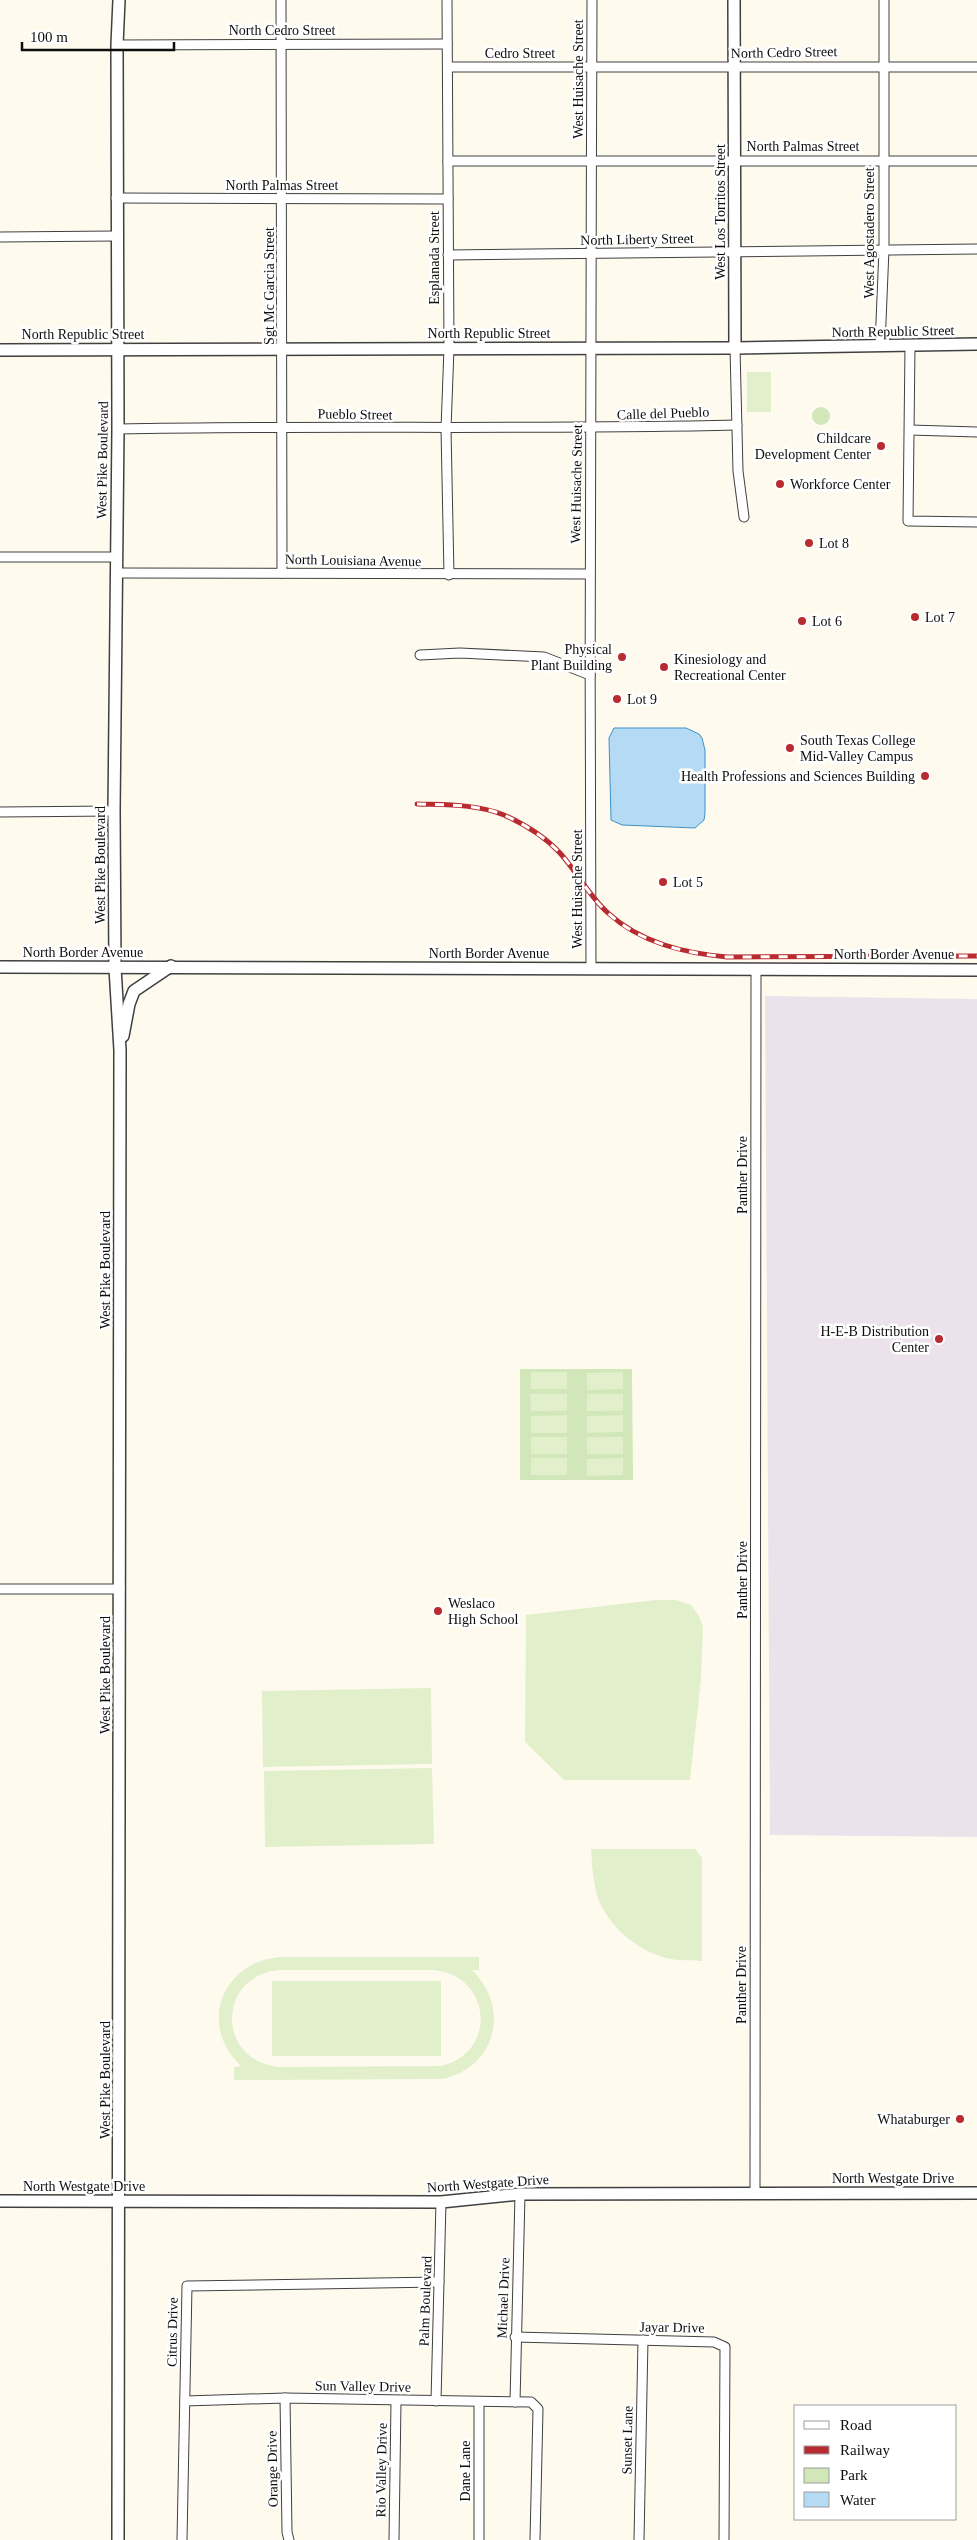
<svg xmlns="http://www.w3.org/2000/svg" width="977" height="2540" font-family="'Times New Roman',serif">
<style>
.industrial{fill:#ebe2ec}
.green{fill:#d1e7b9}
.pitch{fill:#e2efcb;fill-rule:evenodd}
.water{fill:#b5dbf4;stroke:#3f8fc8}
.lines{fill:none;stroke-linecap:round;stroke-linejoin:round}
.minor-casing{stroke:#404040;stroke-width:11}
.tertiary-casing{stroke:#404040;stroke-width:14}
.minor{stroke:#fff;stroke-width:9}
.tertiary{stroke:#fff;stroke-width:11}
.rail-casing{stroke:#b82b30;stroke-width:5}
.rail{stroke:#fff;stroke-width:3;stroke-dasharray:9;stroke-linecap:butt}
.poi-dot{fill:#b82b30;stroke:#fff;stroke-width:2}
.labels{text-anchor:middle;stroke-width:5;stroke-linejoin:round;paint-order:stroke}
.street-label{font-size:14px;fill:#0d0d0d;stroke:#fff}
.poi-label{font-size:14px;fill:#0d0d0d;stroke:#fff;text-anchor:start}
</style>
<rect width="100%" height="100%" fill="#fefbee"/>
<path class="industrial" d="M765 996 977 999V1837L770 1835Z"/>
<g class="green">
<circle cx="821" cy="416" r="9"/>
<path d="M520 1369H632L633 1480H520Z"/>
</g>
<g class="pitch">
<rect x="747" y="372" width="24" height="40"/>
<rect x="531" y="1372" width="36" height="17"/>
<path d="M623 1372V1389L587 1390V1373Z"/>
<path d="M530 1394H567V1411H531Z"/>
<rect x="587" y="1394" width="36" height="17"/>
<path d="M567 1415V1433H531V1416Z"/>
<path d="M623 1415V1432L587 1433V1416Z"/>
<rect x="531" y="1437" width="36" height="17"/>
<rect x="587" y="1437" width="36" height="17"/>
<rect x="531" y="1458" width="36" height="17"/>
<path d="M623 1458V1475L587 1476V1459Z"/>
<path d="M656 1600H676L691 1605 699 1616 703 1627 701 1679 690 1780H564L525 1742 526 1615Z"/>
<path d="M431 1688 432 1764 263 1767 262 1691Z"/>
<path d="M432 1768 434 1844 265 1847 264 1771Z"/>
<path d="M591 1849H695L702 1858V1961C692 1960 681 1961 671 1959 639 1953 607 1926 597 1895 593 1880 592 1865 591 1849Z"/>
<path d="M280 1957H479V1970H472C511 2008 496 2067 443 2079L234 2080V2067L241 2066C198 2026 221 1962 280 1957ZM280 1970H433C492 1975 498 2053 441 2066L280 2067C216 2062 216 1975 280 1970Z"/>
<rect x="272" y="1981" width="169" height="75"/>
</g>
<path class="water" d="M614 728H686L699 734 702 738 705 750V813L704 820 695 828 622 825 611 820 609 738Z"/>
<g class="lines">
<g class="minor-casing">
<g id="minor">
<path d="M281 0 282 573"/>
<path d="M447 0 449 348 446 429 449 575"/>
<path d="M117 45 447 44"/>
<path d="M448 67H977"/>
<path d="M448 161H977"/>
<path d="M116 198 448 199"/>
<path d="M0 237 116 236"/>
<path d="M448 255 977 249"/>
<path d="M880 346 884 249V0"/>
<path d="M910 346 908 521 977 522"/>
<path d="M735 348 738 471 744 517"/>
<path d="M118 429C324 425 530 430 737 425"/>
<path d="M910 430 977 432"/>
<path d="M0 557H116"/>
<path d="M116 573 589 574"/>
<path d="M420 655 460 653 544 657 590 675"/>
<path d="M0 812 114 811"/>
<path d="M591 969C589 646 591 323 592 0"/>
<path d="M0 1589H120"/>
<path d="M755 2192 756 969"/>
<path d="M515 2337 714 2342 725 2347 724 2540"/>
<path d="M285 2398 287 2532 289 2540"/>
<path d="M185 2401 285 2398 531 2402 538 2409 535 2540"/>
<path d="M436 2401 441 2202"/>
<path d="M515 2402 520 2194"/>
<path d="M182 2540 187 2286 439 2282"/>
<path d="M394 2540 396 2401"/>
<path d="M479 2540V2403"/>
<path d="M639 2540 643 2340"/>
</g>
</g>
<g class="tertiary-casing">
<g id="tertiary">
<path d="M734 0 735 348"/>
<path d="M0 350 735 348 977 344"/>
<path d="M0 967 977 970"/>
<path d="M123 1036 129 1004 134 991 171 966"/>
<path d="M0 2201 441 2202 520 2194 977 2193"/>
<path d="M118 2540 120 1050 115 968 114 811 118 429 117 45 119 0"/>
</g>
</g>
<use href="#minor" class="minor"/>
<use href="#tertiary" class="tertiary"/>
<g class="rail-casing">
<path id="rail" d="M417 804C446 805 477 804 504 815 524 824 545 837 560 853 577 872 589 896 608 913 641 943 684 953 727 957L977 956"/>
</g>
<use href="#rail" class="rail"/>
</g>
<g class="poi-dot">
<circle cx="881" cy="446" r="5"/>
<circle cx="780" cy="484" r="5"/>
<circle cx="809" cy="543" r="5"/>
<circle cx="915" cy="617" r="5"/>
<circle cx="802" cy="621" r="5"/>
<circle cx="622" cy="657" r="5"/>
<circle cx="664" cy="667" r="5"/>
<circle cx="617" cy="699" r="5"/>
<circle cx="790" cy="748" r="5"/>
<circle cx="925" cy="776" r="5"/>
<circle cx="663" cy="882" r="5"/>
<circle cx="939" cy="1339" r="5"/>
<circle cx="438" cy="1611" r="5"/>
<circle cx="960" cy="2119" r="5"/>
</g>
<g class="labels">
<g class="street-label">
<text x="282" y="35">North Cedro Street</text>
<text transform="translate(784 52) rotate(-1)" y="5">North Cedro Street</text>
<text x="520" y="58">Cedro Street</text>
<text transform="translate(578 79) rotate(-90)" y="5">West Huisache Street</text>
<text x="803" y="151">North Palmas Street</text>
<text x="282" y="190">North Palmas Street</text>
<text transform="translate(720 212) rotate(-90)" y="5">West Los Torritos Street</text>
<text transform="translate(869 233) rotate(-90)" y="5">West Agostadero Street</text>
<text transform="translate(637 239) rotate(-1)" y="5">North Liberty Street</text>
<text transform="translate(434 258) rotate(-90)" y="5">Esplanada Street</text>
<text transform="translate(269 286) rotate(-90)" y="5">Sgt Mc Garcia Street</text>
<text transform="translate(893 331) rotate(-1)" y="5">North Republic Street</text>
<text x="489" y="338">North Republic Street</text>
<text x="83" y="339">North Republic Street</text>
<text transform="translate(663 413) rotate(-2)" y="5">Calle del Pueblo</text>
<text transform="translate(355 414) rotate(1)" y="5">Pueblo Street</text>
<text transform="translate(102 460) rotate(-89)" y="5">West Pike Boulevard</text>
<text transform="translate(576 484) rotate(-89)" y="5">West Huisache Street</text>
<text transform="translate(353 560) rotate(1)" y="5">North Louisiana Avenue</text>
<text transform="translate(100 865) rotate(-90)" y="5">West Pike Boulevard</text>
<text transform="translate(577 889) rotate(-90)" y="5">West Huisache Street</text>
<text x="83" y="957">North Border Avenue</text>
<text x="489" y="958">North Border Avenue</text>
<text x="894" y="959">North Border Avenue</text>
<text transform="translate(742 1175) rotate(-90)" y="5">Panther Drive</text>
<text transform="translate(105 1270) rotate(-90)" y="5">West Pike Boulevard</text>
<text transform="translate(742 1580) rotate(-90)" y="5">Panther Drive</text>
<text transform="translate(105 1675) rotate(-90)" y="5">West Pike Boulevard</text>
<text transform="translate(741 1985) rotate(-90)" y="5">Panther Drive</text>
<text transform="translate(105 2080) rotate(-90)" y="5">West Pike Boulevard</text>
<text x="893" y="2183">North Westgate Drive</text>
<text transform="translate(488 2183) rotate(-4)" y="5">North Westgate Drive</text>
<text x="84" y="2191">North Westgate Drive</text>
<text transform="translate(503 2298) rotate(-88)" y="5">Michael Drive</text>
<text transform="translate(425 2301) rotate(-88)" y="5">Palm Boulevard</text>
<text transform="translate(672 2327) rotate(1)" y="5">Jayar Drive</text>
<text transform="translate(172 2332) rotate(-89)" y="5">Citrus Drive</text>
<text transform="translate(363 2386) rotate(1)" y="5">Sun Valley Drive</text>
<text transform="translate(627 2440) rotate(-89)" y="5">Sunset Lane</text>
<text transform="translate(272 2469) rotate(-91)" y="5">Orange Drive</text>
<text transform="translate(381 2470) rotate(-89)" y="5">Rio Valley Drive</text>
<text transform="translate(465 2471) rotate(-90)" y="5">Dane Lane</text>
</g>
<g class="poi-label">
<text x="871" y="443" text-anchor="end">Childcare<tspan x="871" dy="16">Development Center</tspan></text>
<text x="790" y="489">Workforce Center</text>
<text x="819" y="548">Lot 8</text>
<text x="925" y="622">Lot 7</text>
<text x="812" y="626">Lot 6</text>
<text x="612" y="654" text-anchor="end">Physical<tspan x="612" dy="16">Plant Building</tspan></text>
<text x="674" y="664">Kinesiology and<tspan x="674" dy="16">Recreational Center</tspan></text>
<text x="627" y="704">Lot 9</text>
<text x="800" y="745">South Texas College<tspan x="800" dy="16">Mid-Valley Campus</tspan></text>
<text x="915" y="781" text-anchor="end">Health Professions and Sciences Building</text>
<text x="673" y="887">Lot 5</text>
<text x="929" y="1336" text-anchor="end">H-E-B Distribution<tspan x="929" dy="16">Center</tspan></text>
<text x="448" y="1608">Weslaco<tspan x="448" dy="16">High School</tspan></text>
<text x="950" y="2124" text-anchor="end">Whataburger</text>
</g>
</g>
<rect x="794" y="2405" width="162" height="115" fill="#ffffff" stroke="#9e9e9e"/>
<rect x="804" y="2421" width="25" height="8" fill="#ffffff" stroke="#9e9e9e"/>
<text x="840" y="2430" font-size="15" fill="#0d0d0d">Road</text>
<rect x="804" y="2446" width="25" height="8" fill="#b82b30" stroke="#9e9e9e"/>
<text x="840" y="2455" font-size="15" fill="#0d0d0d">Railway</text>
<rect x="804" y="2468" width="25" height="15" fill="#d1e7b9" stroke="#9e9e9e"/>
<text x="840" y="2480" font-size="15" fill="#0d0d0d">Park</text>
<rect x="804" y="2492" width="25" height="15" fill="#b5dbf4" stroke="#9e9e9e"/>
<text x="840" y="2505" font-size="15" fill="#0d0d0d">Water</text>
<path d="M22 42v8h152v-8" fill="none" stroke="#0d0d0d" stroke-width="2.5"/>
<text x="30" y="42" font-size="15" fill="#0d0d0d" stroke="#ffffff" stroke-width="4" paint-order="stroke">100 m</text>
</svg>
